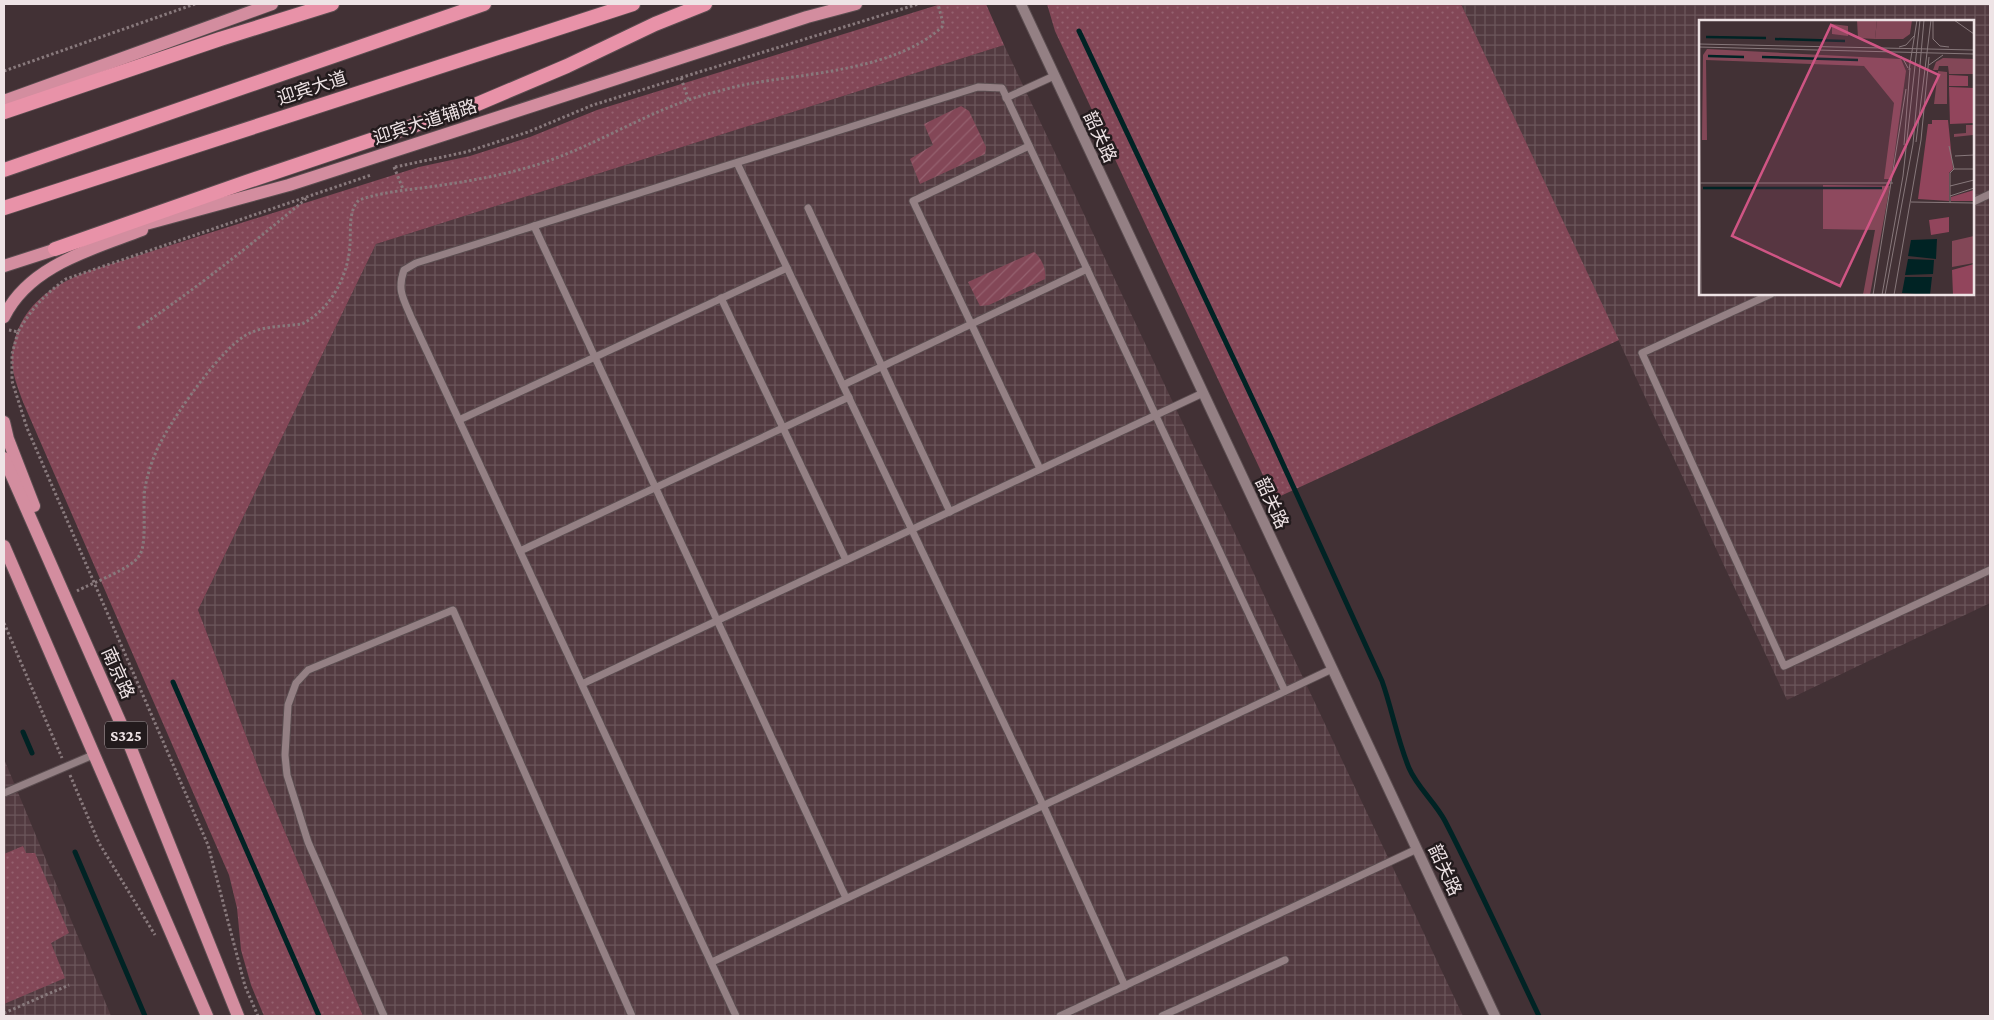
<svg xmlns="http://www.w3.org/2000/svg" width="1994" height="1020" font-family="'Crimson Pro','Noto Sans SC',serif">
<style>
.industrial{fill:url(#industrial-grid);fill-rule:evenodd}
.grass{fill:url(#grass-dots)}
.garden{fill:url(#garden-furrows)}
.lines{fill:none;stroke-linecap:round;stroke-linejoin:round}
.stream{stroke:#002324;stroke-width:5}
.service-casing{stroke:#5b4d50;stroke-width:9}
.tertiary-casing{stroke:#5b4d50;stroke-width:12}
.primary-casing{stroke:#5b4d50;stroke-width:14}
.trunk-casing{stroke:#5b4d50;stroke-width:16}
.path{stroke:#88797c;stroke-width:3;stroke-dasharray:2.5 2.5;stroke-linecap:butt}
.service{stroke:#948084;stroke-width:7}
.tertiary{stroke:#948084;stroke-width:10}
.primary{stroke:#d38d9f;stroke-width:12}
.trunk{stroke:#e892a8;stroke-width:14}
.labels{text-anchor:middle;stroke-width:5;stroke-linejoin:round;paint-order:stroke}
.shield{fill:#231b1d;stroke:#b1a7a9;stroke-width:1}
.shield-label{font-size:16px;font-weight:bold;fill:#eee3e5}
.street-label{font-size:18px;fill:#eee3e5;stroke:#231b1d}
.inset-river{fill:none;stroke:#002324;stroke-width:2.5}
.inset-road{fill:none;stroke:#87787b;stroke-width:1}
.view{fill:#cf5584;fill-opacity:0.15;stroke:#cf5584;stroke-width:2.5}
.inset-edge{fill:none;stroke:#eee3e5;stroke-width:2.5}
</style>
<defs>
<pattern id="industrial-grid" width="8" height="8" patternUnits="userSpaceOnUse" patternTransform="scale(1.25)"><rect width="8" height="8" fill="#523a40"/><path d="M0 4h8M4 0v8" fill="none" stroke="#6b565b"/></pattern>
<pattern id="grass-dots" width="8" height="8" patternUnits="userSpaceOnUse" patternTransform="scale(1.25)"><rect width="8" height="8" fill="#834757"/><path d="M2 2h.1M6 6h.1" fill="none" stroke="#95616f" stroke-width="1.8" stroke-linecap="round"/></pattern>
<pattern id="garden-furrows" width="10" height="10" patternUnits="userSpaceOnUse" patternTransform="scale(1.25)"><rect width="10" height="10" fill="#834757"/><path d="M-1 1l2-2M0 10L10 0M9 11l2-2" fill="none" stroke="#95616f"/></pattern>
</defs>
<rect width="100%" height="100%" fill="#423135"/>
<g class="industrial">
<path d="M1461 4H1990V603L1787 700ZM1700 21H1973V294H1700Z"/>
<path d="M1004 45 1463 1016H363L263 780 198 610 376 244Z"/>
<path d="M4 759 99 987 111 1016H4Z"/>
</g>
<g class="grass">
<path d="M941 4H986L1004 45 376 244 198 610 263 780 363 1016H264L251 985 241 950 237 908 229 875 23 402C18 388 10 369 12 353 18 308 49 286 89 271L419 167 470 156 530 137 597 110Z"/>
<path d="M1047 4H1461L1619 340 1274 499 1055 31Z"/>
<path d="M23 846 26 853H35L69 933 51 943 65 978 4 1004V854Z"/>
</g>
<g class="garden">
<path d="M961 106 969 111 986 147 985 154 920 184 910 159 933 145 924 124Z"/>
<path d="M1034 252C1041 257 1047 270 1045 279L989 305 980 306 968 282Z"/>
</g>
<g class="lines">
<g class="stream">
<path d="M1079 31 1272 440 1382 681C1392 709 1397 739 1409 768 1417 787 1435 802 1445 821 1478 885 1508 951 1539 1016"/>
<path d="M173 682 319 1016"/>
<path d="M23 732 32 753"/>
<path d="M75 852 145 1016"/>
</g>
<g class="service-casing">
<g id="service">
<path d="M1006 98 1054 76"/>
<path d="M1029 146 913 201 1040 469"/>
<path d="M737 163 1043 805 1125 986"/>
<path d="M1973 202 1990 194"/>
<path d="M808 208 950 512"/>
<path d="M534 226 846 898"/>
<path d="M1771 294 1642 353 1784 666 1990 570"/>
<path d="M721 298 846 560"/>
<path d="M843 385 1087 269"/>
<path d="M459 420 787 268"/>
<path d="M520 551 849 397"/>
<path d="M582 684 1203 393"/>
<path d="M4 793 93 755"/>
<path d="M712 962 1332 669"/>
<path d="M384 1016 308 842 287 775 285 755 288 705 296 683 308 670 453 610 632 1016"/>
<path d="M736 1016 411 317C403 298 397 290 404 270L416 263 978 87 1002 88 1285 691"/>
<path d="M1060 1016 1417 849"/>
<path d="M1162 1016 1285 960"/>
</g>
</g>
<g class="tertiary-casing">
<path id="tertiary" d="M1021 4 1495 1016"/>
</g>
<g class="primary-casing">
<g id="primary">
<path d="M4 101 272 4"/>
<path d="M131 228 289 185 807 17 856 4"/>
<path d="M4 266 63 247"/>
<path d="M4 317C29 265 93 249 142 230"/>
<path d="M4 422 8 439 34 506"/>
<path d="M4 458 122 726 238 1016"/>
<path d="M4 546 207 1016"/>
</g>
</g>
<g class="trunk-casing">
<g id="trunk">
<path d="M4 112 220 39 332 4"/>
<path d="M4 170 484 4"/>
<path d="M4 208 633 4"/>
<path d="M55 249 246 182 475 105 567 66 655 24 705 4"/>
</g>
</g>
<g class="path">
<path d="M4 71 195 4"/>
<path d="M681 78 689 101"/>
<path d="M394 167 403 189"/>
<path d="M395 167 466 152 528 132 593 105 918 4"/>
<path d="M138 328C197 288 252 244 307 198"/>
<path d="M9 330 18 332C32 308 44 295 66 279L371 175"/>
<path d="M18 332 12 354V381L27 428 208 845 245 986 258 1016"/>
<path d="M77 591C92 583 131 569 139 556 148 544 142 506 145 488 148 471 154 454 163 438 177 412 224 344 250 333 265 326 286 326 302 324 331 309 348 276 350 245 351 230 348 211 359 200 385 191 410 190 436 186 470 181 504 175 536 165 597 146 650 109 711 93 724 90 736 86 748 84 808 73 895 70 942 27L943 23 938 4"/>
<path d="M4 623 62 758"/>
<path d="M70 775 99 843 155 935"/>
<path d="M4 1013 69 985"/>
</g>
<use href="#service" class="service"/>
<use href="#tertiary" class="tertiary"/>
<use href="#primary" class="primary"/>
<use href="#trunk" class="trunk"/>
</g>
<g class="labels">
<rect class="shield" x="105" y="721.5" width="42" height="27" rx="4"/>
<g class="shield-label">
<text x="126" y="741">S325</text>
</g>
<g class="street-label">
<text transform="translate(312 88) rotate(-18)" y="6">迎宾大道</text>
<text transform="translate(425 122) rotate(-18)" y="6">迎宾大道辅路</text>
<text transform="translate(1100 137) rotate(65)" y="6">韶关路</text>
<text transform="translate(1272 503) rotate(65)" y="6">韶关路</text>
<text transform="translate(118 673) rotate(66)" y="6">南京路</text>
<text transform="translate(1445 870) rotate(65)" y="6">韶关路</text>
</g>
</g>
<g transform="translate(1699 20)">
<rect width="275" height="275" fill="#423135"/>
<path d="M158 0H178L176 19 159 18ZM133 4 149 6V16L133 14ZM8 29 202 39 207 51 192 159H185L195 83 165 46 7 40 8 120H3L4 35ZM267 105H275V122L274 115 255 117V114L267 113ZM124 165 191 166 171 275H164L176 210 124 209Z" fill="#834757"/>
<path d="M250 55 269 56V66H250ZM250 67 275 68V103L251 104ZM233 100H249L254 149 250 153V181L219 179 229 104H233ZM275 170V181H252V177ZM250 197V212L232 215 230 200ZM275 244V275H254L253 250Z" fill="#92455c"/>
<path d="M178 0H213L211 14 204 19H176ZM244 38 275 39V54H250L249 46H240L239 50H234L237 42ZM239 51 248 52V84H235ZM275 216V243L253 247V221Z" fill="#834757"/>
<path d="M238 219 237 239 209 236 212 220ZM209 239 235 240 234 254 206 255ZM206 257H233L231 275 203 273Z" fill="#002324"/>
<path class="inset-river" d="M7 17 67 18M76 19 146 21M9 36 45 37M63 37 159 40M4 168H183"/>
<path class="inset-road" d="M0 0 2 275M234 0V19L241 26 250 27M255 0 275 14M0 24 275 30M0 27 275 34M200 27 207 25 215 16M196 35 203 37 209 48M230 45 244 35M210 50 218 0M217 122 232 0M205 125 211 48M250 126 255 149 251 153V183M256 136 275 135M255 149H275M1 163H194M251 166 275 160M251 176 275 168M212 182 275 183M174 275 207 69M183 275 204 156 221 0M186 275 214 124 225 0M195 275 222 120 230 37"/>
<path class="view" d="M132 5 240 55 141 266 33 216Z"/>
<rect width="275" height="275" class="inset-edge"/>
</g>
<rect width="1994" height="1020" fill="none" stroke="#eee3e5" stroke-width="10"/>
</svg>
